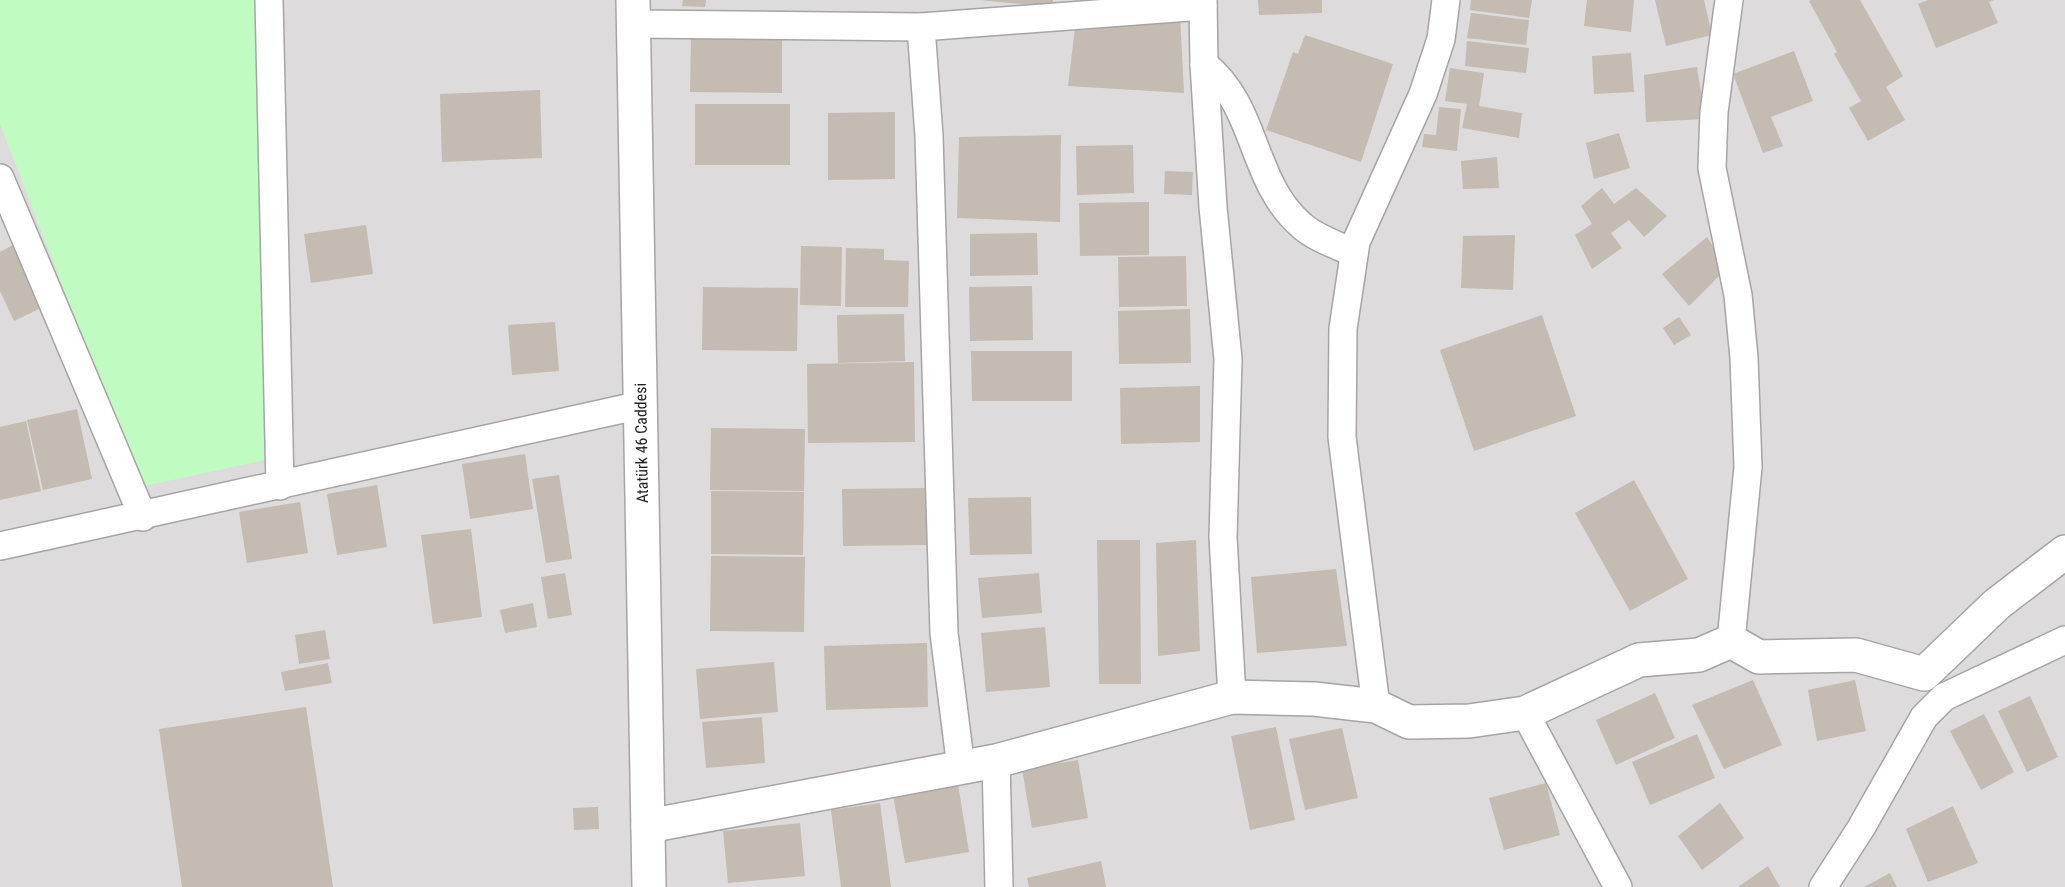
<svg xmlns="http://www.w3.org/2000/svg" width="2065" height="887" font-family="'Roboto Condensed',sans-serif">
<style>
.residential{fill:#dddbdb}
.park{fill:#c0fbc2}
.building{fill:#c4bbb3}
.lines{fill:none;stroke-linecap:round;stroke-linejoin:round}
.minor-casing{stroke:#a5a5a5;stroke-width:30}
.tertiary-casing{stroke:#a5a5a5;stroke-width:36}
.minor{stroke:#fff;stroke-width:27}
.tertiary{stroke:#fff;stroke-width:33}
.labels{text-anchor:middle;stroke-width:4.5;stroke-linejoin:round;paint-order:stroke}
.street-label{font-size:16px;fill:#1e1e1e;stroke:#fff}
</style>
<rect width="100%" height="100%" fill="#f0ebe4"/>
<rect class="residential" x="0" y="0" width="2065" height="887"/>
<path class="park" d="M0 0H258L265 460 140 487 0 124Z"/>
<g class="building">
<path d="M683 0H706L705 7 682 6Z"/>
<path d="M979 0H1053V7Z"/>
<path d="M1258 0H1322V13L1259 15Z"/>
<path d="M1471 0H1532L1529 18 1470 10Z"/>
<path d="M1587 0H1634L1631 32 1584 26Z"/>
<path d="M1655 0H1704L1712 35 1666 46Z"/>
<path d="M1811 0H1860L1903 76 1886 87 1905 120 1868 141 1849 108 1861 101 1834 54 1837 52 1809 1Z"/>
<path d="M1928 0H1994L1989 2 1998 23 1936 48 1918 4Z"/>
<path d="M1471 13 1529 20 1526 45 1467 38Z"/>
<path d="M1180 15 1184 93 1068 86 1076 20Z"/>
<path d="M1305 35 1393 64 1361 162 1266 130 1293 52 1298 54Z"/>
<path d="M691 37 782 38V93L690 92Z"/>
<path d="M1467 41 1529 48 1526 73 1465 66Z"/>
<path d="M1794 51 1813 101 1771 117 1783 146 1763 153 1733 74Z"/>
<path d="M1631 53 1634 92 1594 94 1592 56Z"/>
<path d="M1697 67 1705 119 1646 122 1644 75Z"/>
<path d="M1450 68 1484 73 1479 106 1522 113 1519 138 1462 128 1467 104 1445 101Z"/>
<path d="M540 90 542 158 442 162 440 94Z"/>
<rect x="695" y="104" width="95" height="61"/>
<path d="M1439 107 1461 109 1457 151 1422 147 1424 134 1436 135Z"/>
<path d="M895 112V179L828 180V113Z"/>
<path d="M1619 133 1630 168 1594 179 1586 143Z"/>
<path d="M1061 135 1060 222 957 218 959 137Z"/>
<path d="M1133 145 1134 193 1077 195 1076 146Z"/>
<path d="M1497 157 1499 188 1463 189 1461 161Z"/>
<path d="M1165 171 1193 172 1192 195 1164 194Z"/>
<path d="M1602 188 1614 204 1636 188 1667 216 1644 237 1629 220 1611 233 1622 248 1592 269 1575 235 1592 224 1581 206Z"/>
<path d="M1149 202V255L1080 256 1079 203Z"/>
<path d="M366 225 373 274 311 283 304 234Z"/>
<path d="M1037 233 1038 275 970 276V234Z"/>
<path d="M1515 235 1513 290 1461 288 1463 236Z"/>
<path d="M1707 237 1727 268 1689 306 1662 274Z"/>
<path d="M15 244 45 306 14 321 0 291V252Z"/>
<path d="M801 246 842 247 841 306 800 305Z"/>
<path d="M846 248 884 249V260L909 261 908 307H845Z"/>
<path d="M1186 256 1187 306 1119 307 1118 257Z"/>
<path d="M1032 286 1033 340 970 341 969 287Z"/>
<path d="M703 287 798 288 797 351 702 350Z"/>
<path d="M1190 309 1191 363 1119 364 1118 311Z"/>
<path d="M904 314 905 361 838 363 837 315Z"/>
<path d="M1542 315 1576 416 1474 451 1440 350Z"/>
<path d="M1679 317 1691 335 1674 345 1663 328Z"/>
<path d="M555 322 559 371 512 375 508 325Z"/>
<path d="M971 351H1072V401H972Z"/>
<path d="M914 362 915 442 808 443 807 364Z"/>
<path d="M1200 386V442L1121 444 1120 388Z"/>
<path d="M77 409 92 479 43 490 27 420Z"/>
<path d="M26 421 41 491 0 500V427Z"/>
<path d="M711 428 805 429 804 491 710 490Z"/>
<path d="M525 454 533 509 470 519 462 464Z"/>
<path d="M559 475 572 559 546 563 532 479Z"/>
<path d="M1634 480 1688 579 1630 611 1575 513Z"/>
<path d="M377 485 387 547 337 555 327 494Z"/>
<path d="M926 488 927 545 843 546 842 489Z"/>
<path d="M711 491 804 492 803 555 711 554Z"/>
<path d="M1031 497 1032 554 970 555 968 498Z"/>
<path d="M300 502 308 553 247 563 239 512Z"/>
<path d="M471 529 482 617 433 624 421 535Z"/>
<path d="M1097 540H1140L1141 684H1099Z"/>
<path d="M1196 540 1200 651 1158 656 1156 543Z"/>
<path d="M711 556 805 557 804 632 710 631Z"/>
<path d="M1336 569 1347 646 1257 653 1251 577Z"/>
<path d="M565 573 572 615 548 619 541 577Z"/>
<path d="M1039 573 1042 613 982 618 978 578Z"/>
<path d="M533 603 537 627 505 633 500 610Z"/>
<path d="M1045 627 1050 687 986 692 981 633Z"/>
<path d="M325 630 330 659 299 664 295 635Z"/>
<path d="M927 643 928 707 826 710 824 646Z"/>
<path d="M774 662 778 712 700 719 696 669Z"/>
<path d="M328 663 332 683 285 691 281 672Z"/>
<path d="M1753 680 1782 745 1724 769 1692 705Z"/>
<path d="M1855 680 1866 731 1817 741 1808 690Z"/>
<path d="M1655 693 1675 738 1616 765 1596 720Z"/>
<path d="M2030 696 2058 757 2027 772 1998 711Z"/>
<path d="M306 707 333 887H182L159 729Z"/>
<path d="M1984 714 2014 772 1981 790 1950 731Z"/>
<path d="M762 717 765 763 706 768 702 722Z"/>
<path d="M1276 727 1295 820 1250 830 1231 736Z"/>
<path d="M1342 728 1358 798 1305 810 1289 739Z"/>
<path d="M1697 734 1715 778 1650 805 1632 762Z"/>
<path d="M1078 760 1088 818 1032 828 1022 769Z"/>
<path d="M957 778 969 852 905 863 892 789Z"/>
<path d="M1546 783 1560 835 1504 850 1489 798Z"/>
<path d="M880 803 891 887H841L831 810Z"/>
<path d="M1720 803 1744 838 1702 870 1678 836Z"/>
<path d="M1953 806 1978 863 1928 882 1906 829Z"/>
<path d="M598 807 599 829 574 830 573 808Z"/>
<path d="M800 823 805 876 728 883 723 831Z"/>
<path d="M1101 861 1106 887H1029L1027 878Z"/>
<path d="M1768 866 1780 887H1738Z"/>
<path d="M1890 873 1897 887H1864Z"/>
</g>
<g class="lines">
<g class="minor-casing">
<g id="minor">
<path d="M269 0 280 486"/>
<path d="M1203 0 1204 64 1213 207 1228 359 1223 537 1232 697"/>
<path d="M1729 0 1714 112 1712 168 1738 295 1744 358 1748 467 1731 641"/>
<path d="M634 24 921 27 1203 6"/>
<path d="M921 27 929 136 944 633 961 768"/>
<path d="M1204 64C1258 107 1250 180 1301 225 1315 238 1337 245 1354 253"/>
<path d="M0 178 143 517"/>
<path d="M0 546 641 405"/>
<path d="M1376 706 1342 437 1343 329 1356 242 1423 94 1441 39 1446 0"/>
<path d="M1525 713 1618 887"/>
<path d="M996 761 999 887"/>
<path d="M1823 887 1861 828 1924 717 1944 697 2065 640"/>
</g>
</g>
<g class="tertiary-casing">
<g id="tertiary">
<path d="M633 0 649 887"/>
<path d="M648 826 996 761 1232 697 1314 699 1376 706 1409 722 1469 721 1525 713 1639 660 1699 655 1731 641 1759 657 1856 655 1924 674 1997 604 2065 552"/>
</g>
</g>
<use href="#minor" class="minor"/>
<use href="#tertiary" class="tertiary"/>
</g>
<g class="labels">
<g class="street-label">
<text transform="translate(641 443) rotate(-91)" y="6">Atatürk 46 Caddesi</text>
</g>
</g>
</svg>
